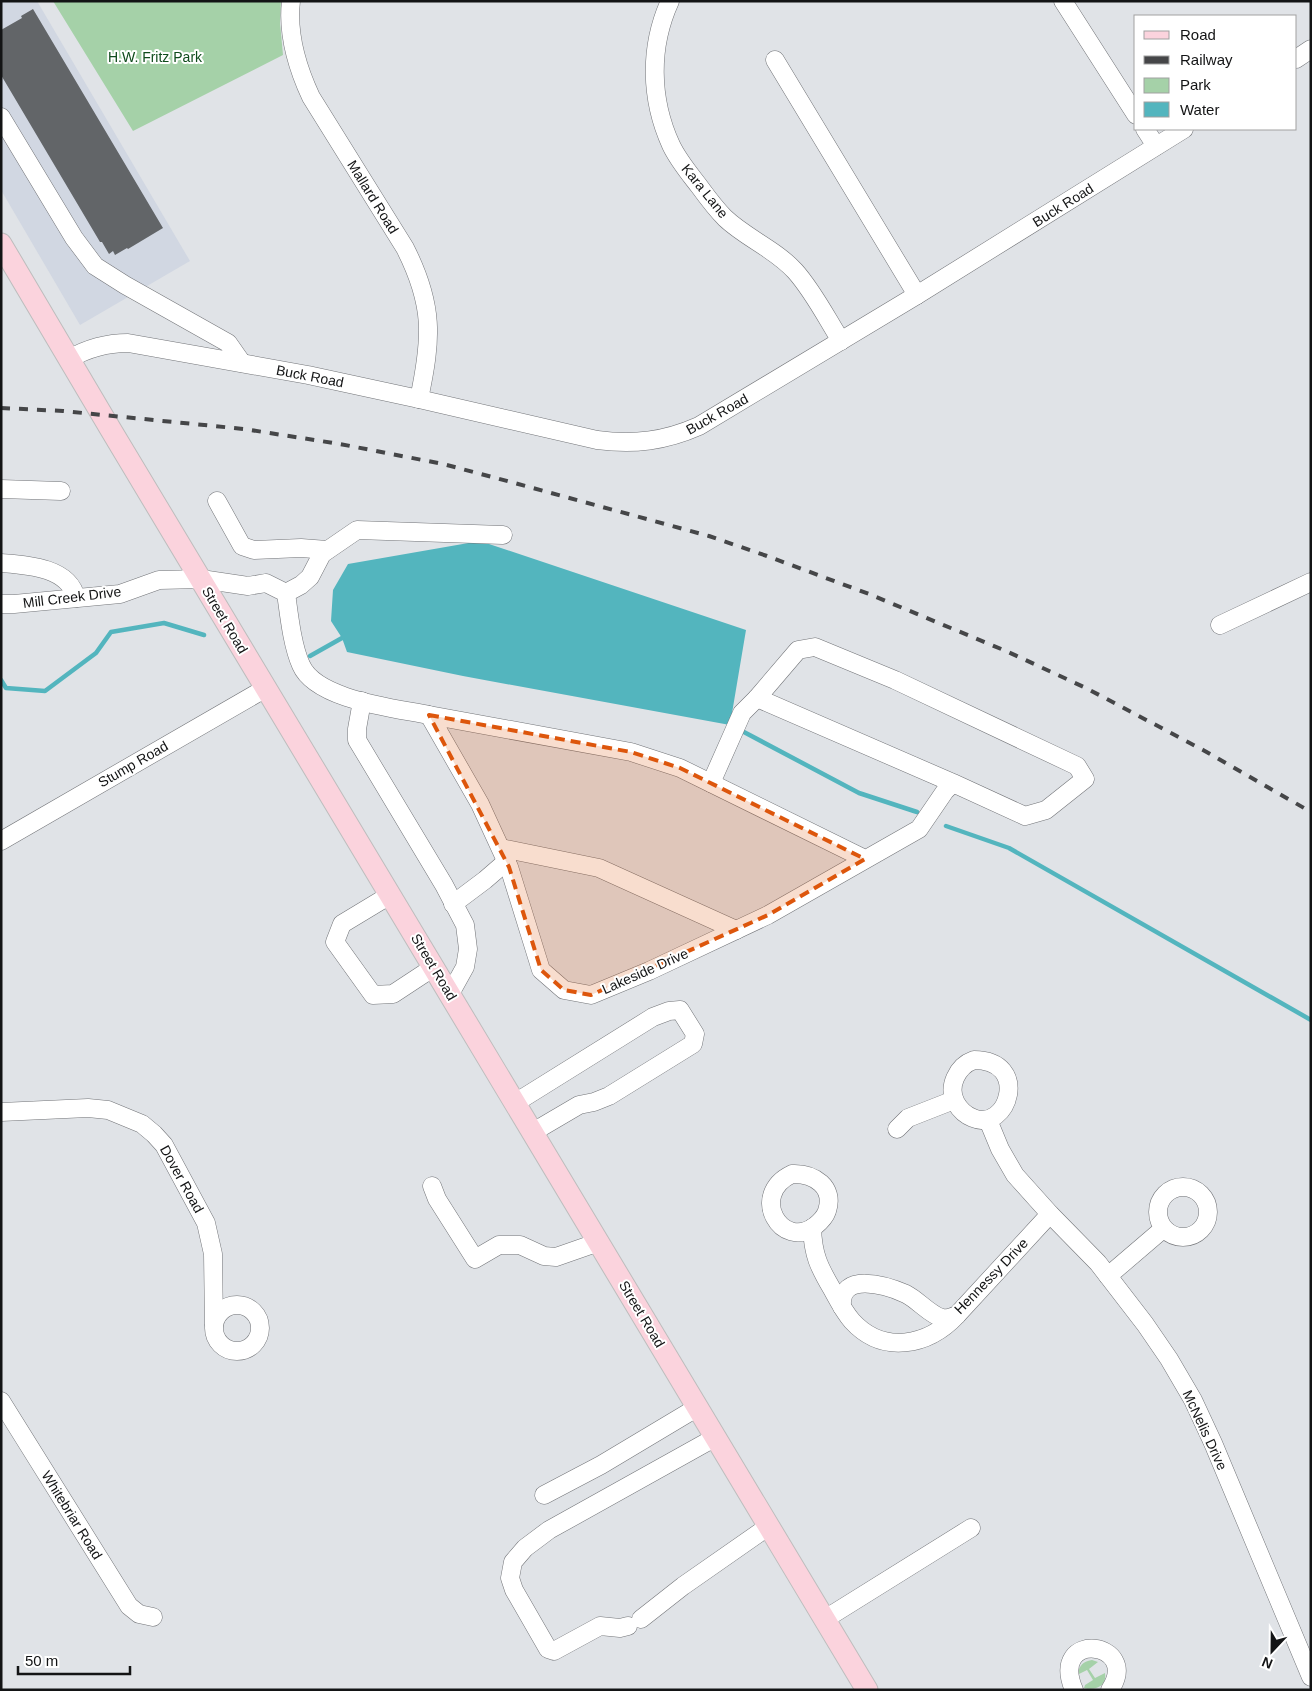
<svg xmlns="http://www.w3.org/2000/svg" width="1312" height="1691" font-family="Arial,sans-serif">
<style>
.built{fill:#d1d7e2}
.green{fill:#a5d1a8}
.water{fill:#53b5be}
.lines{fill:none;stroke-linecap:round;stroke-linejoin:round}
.stream{stroke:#53b5be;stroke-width:4.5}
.building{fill:#626568}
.minor-casing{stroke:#727478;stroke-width:19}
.major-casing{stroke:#bdbdbd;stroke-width:23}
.minor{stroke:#fff;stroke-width:18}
.major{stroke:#fbd3dd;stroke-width:21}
.rail{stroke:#454648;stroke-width:4;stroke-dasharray:9 9;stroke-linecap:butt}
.marked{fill:#dd560c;fill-opacity:0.2;stroke:#dd560c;stroke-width:4;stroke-dasharray:10 6;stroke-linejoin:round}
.labels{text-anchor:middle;stroke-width:4;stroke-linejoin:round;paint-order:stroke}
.park-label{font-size:14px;fill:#0f4b1c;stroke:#fff}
.street-label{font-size:14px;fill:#131415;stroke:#fff}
</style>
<rect width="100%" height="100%" fill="#e0e3e7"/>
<path class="built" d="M1 1H37L190 261 80 325 1 190Z"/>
<g class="green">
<path d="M53 1H281L280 23 283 55 133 131Z"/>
<path d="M1092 1660 1098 1662 1089 1669 1095 1678 1105 1673C1107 1686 1096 1691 1084 1688L1085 1685 1093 1680 1087 1670 1077 1675C1080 1665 1082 1662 1092 1660Z"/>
</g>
<path class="water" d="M480 541 746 630 730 725 463 676 347 652 342 638 331 621 333 590 348 564Z"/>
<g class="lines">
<g class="stream">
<path d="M310 656 342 638"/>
<path d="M1 680 6 688 45 691 96 653 111 632 164 623 204 635"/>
<path d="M742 731 859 793 917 812"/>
<path d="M946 826 1009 848 1311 1020"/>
</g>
</g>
<path class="building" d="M33 9 163 228 128 249 127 248 115 255 113 251 109 254 102 242H100L1 75V30L22 18 21 16Z"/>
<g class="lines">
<g class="minor-casing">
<g id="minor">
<path d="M291 1C287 35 297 67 311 97L405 248C434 305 432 338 419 399"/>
<path d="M670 1C649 47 650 99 671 145 678 160 689 173 699 186 707 197 715 208 725 218 746 238 775 249 795 271 813 291 826 317 841 341"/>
<path d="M1063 1 1136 115"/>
<path d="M1296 59 1311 49"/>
<path d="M775 60 917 295"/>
<path d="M1 117 74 238 95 266 125 285 228 343 242 363"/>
<path d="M1145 129 1156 146"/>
<path d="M69 359C88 348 106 343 128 343L308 375 419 399 597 440C634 445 665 441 699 426L917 295 1184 129"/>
<path d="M1 489 61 491"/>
<path d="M217 501 242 546 254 550 301 548 327 550"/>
<path d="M1 563C27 565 69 567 76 598"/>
<path d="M286 593 301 585 310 577 322 554 357 530 503 535"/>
<path d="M1 604H14L120 594 159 580 201 579 248 586 266 583 286 593C289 614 292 645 301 665 316 700 395 708 429 715"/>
<path d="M1220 625 1311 582"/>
<path d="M362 701 357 729V740L444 885 465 925 468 949 465 967 450 994"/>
<path d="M711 783 742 713 757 698"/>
<path d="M1 841 266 688"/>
<path d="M501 848 599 868 736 930"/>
<path d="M865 859 680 768 631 752 429 715 480 804 509 867 541 970 564 990 591 995 649 971 768 915 919 829 945 791 953 783 1025 816 1046 810 1085 779 1077 766 895 680 815 647 798 650 757 698 953 783"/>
<path d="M390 895 342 924 335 942 373 995 393 994 434 967"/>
<path d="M453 904 485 880 507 861"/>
<path d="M974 1060C1031 1060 1008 1133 973 1118 965 1115 960 1110 956 1103 947 1087 957 1066 974 1060Z"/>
<path d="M515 1103 653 1017 669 1011 680 1010 695 1034 693 1044 609 1096 594 1102 579 1105 533 1132"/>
<path d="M1 1112 88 1108 108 1110 142 1124 154 1134 164 1145 206 1223 213 1254 214 1325"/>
<path d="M988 1120 1000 1149 1015 1175 1050 1214 1098 1263 1145 1324 1169 1359 1193 1400 1213 1443 1311 1677"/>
<path d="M897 1129 908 1118 954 1100"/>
<path d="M792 1174C814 1173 835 1187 827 1211 825 1217 820 1222 815 1226 782 1251 748 1195 792 1174Z"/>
<path d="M432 1186 437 1199 475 1259 499 1245H520L544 1256 556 1257 599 1242"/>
<circle cx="1183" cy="1212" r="25"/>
<path d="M812 1228C813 1255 819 1267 832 1289 838 1300 844 1312 852 1321 883 1355 928 1346 957 1315"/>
<path d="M1108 1276 1163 1229"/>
<circle cx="237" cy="1328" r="23"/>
<path d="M842 1307C839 1271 886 1285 906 1294 918 1300 930 1315 942 1318 947 1319 952 1317 957 1315L1050 1214"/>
<path d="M1 1401 129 1606 139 1614 153 1617"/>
<path d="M544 1495 601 1465 698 1407"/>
<path d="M641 1619 683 1586 769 1526"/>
<path d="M825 1619 971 1528"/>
<path d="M628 1626 620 1628 600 1626 554 1651 548 1649 514 1590 510 1578 513 1562 525 1548 549 1530 716 1437"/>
<path d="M1074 1690C1048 1629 1142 1641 1110 1690"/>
</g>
</g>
<g class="major-casing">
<path id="major" d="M1 244 111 430 867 1690"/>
</g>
<use href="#minor" class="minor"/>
<use href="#major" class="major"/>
<path class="rail" d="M1 408 63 411 244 429 340 444 443 464 496 478 709 536 767 556 869 594 1006 651 1086 688 1203 750 1311 812"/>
</g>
<path class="marked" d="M429 715 631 752 680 768 865 859 768 915 591 995 564 990 541 970 509 867Z"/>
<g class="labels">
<g class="park-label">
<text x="155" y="62">H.W. Fritz Park</text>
</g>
<g class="street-label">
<text transform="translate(705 191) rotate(51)" y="5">Kara Lane</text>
<text transform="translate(373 197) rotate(58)" y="5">Mallard Road</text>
<text transform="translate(1063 205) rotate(-32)" y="5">Buck Road</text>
<text transform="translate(310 376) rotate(11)" y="5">Buck Road</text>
<text transform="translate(717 414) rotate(-29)" y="5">Buck Road</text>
<text transform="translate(72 597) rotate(-7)" y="5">Mill Creek Drive</text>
<text transform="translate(225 620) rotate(59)" y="5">Street Road</text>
<text transform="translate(133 764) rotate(-30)" y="5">Stump Road</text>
<text transform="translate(434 967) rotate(59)" y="5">Street Road</text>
<text transform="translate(645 971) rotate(-24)" y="5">Lakeside Drive</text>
<text transform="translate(182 1179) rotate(61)" y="5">Dover Road</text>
<text transform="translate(991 1276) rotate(-46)" y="5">Hennessy Drive</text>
<text transform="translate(642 1314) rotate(59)" y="5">Street Road</text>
<text transform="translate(1205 1430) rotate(65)" y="5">McNelis Drive</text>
<text transform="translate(72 1515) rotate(58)" y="5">Whitebriar Road</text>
</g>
</g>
<rect width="1312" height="1691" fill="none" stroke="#131415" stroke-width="5"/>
<rect x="1134" y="15" width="162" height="115" fill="#ffffff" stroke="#a1a1a1"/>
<rect x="1144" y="31" width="25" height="8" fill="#fbd3dd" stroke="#a1a1a1"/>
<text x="1180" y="40" font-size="15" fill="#131415">Road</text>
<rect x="1144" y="56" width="25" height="8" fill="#454648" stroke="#a1a1a1"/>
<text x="1180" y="65" font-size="15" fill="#131415">Railway</text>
<rect x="1144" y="78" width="25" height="15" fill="#a5d1a8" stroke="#a1a1a1"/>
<text x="1180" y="90" font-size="15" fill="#131415">Park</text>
<rect x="1144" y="102" width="25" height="15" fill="#53b5be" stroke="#a1a1a1"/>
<text x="1180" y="115" font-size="15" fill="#131415">Water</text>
<g transform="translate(1272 1651) rotate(202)" stroke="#ffffff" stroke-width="4" paint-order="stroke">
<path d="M0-4L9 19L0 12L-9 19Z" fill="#131415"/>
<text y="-8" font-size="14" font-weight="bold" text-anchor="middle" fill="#131415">N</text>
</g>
<path d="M18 1666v8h112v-8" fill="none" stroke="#131415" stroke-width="2.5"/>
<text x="25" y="1666" font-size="15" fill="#131415" stroke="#ffffff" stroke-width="4" paint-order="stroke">50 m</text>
</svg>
